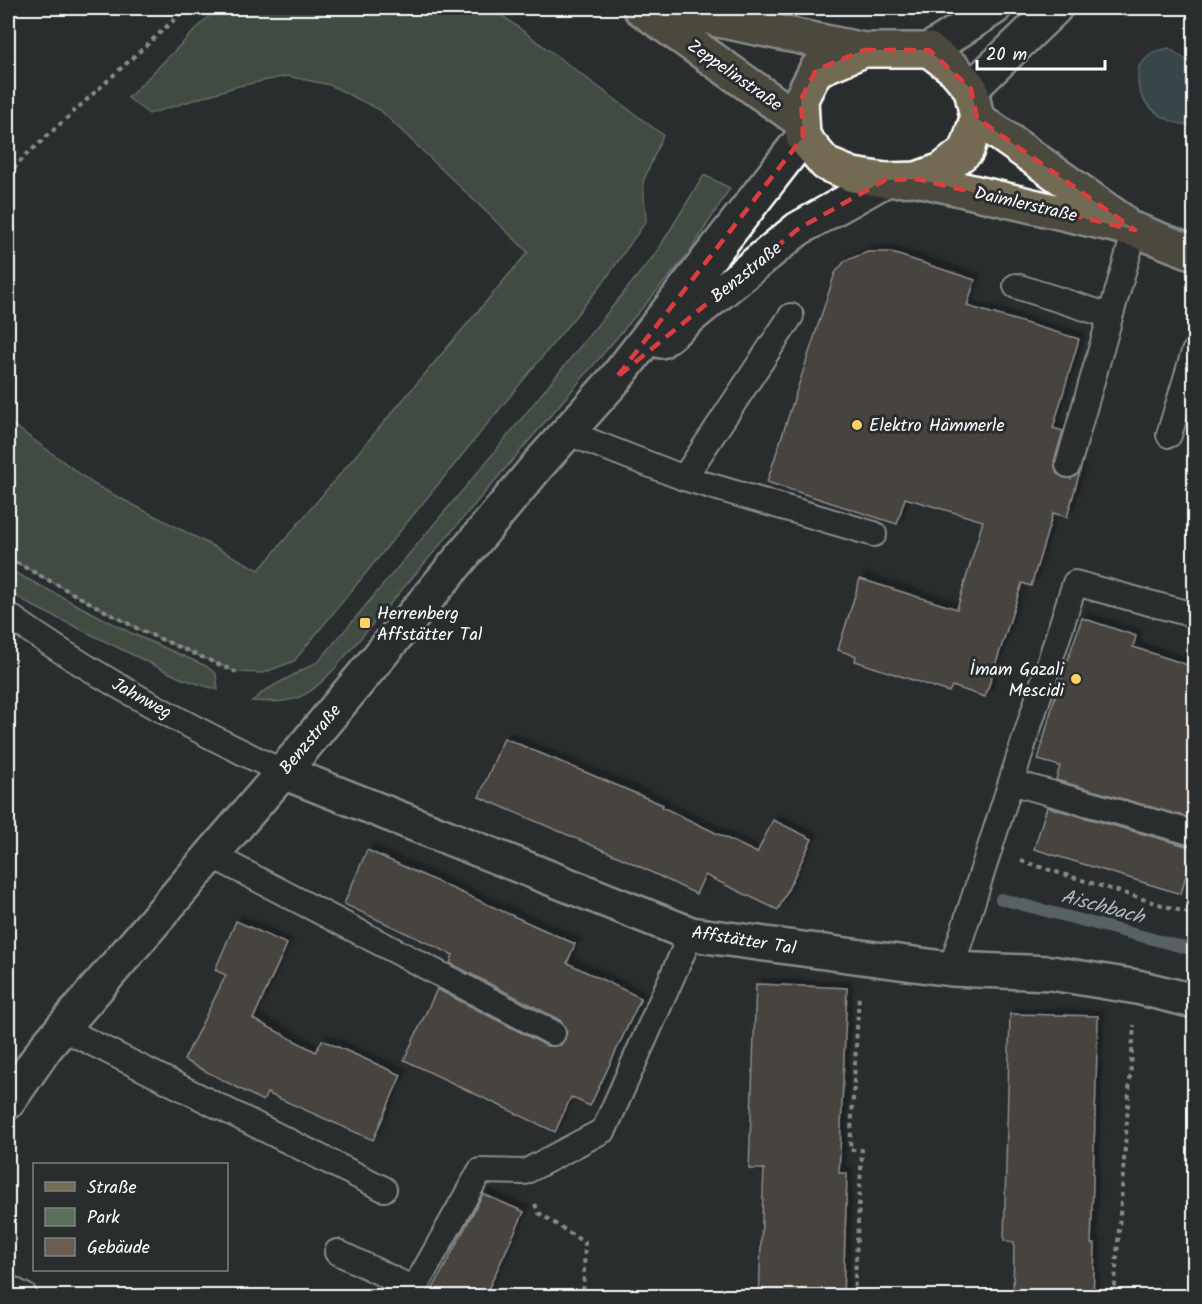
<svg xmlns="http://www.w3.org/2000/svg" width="1202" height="1304" font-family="Kalam,sans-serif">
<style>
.green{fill:#5b705a;stroke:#adb8ac;stroke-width:1.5}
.water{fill:#48656c;stroke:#91a3a7;stroke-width:1.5}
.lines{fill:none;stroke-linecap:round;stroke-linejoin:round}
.stream{stroke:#91a3a7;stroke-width:12}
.building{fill:#6c5d53;stroke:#fff;stroke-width:1.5;filter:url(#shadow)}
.lane-casing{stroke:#fff;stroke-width:28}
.street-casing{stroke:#fff;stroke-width:38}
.primary-casing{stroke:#fff;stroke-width:38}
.path{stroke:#fff;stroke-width:4;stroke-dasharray:4.5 4.5;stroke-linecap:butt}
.lane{stroke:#2a2d2e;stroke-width:24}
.street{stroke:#2a2d2e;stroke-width:33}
.primary{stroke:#736b52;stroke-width:33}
.marked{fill:none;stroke:#da3e3e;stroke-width:4.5;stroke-dasharray:12 8;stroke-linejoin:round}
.poi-dot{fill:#ffd166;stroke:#2a2d2e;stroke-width:2}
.labels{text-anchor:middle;stroke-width:6;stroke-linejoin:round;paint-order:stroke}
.street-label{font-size:18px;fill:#fff;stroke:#2a2d2e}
.poi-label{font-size:18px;fill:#fff;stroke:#2a2d2e;text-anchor:start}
.water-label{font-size:20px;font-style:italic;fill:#adbabd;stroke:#2a2d2e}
</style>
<defs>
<filter id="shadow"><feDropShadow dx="5.5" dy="-5.5" stdDeviation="1.5" flood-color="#0009"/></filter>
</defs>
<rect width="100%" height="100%" fill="#2a2d2e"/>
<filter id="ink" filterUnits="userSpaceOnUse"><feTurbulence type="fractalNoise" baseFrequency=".0167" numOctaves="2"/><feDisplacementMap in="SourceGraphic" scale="12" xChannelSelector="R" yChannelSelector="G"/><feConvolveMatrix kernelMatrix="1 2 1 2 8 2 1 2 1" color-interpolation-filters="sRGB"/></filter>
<g filter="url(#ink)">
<g class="green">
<path d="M217 8H492L663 135 643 182 646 221 605 280 294 661 263 673 236 672 140 630 8 558V421L95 485 259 570 528 252 380 110 330 85 287 76 238 86 149 114 128 98Z"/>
<path d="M704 175 730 188 689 253 336 667C307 699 295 704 252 701L266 690 319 661 483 466 656 253Z"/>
<path d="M8 569 133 634 206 666 216 674 218 690 180 678 29 604 8 590Z"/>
</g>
<path class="water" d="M1169 48 1194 66V125C1173 126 1145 111 1139 89 1137 82 1138 73 1139 66L1153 52Z"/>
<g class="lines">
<path class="stream" d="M1001 899 1194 950"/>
</g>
<g class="building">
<path d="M867 252H889L975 280 967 306 1079 339 1053 428 1063 431 1054 462 1057 474 1071 479 1080 471 1067 517 1053 513 1031 586 1022 583 985 697 952 686 949 692 855 661 856 656 838 650 860 579 957 609 983 521 905 498 897 524 767 482 835 273 845 261Z"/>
<path d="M1082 618 1136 636 1133 647 1194 667V819L1056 780 1060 766 1038 760 1054 700Z"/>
<path d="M504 738 663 805 662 807 757 853 773 820 812 839 778 910 705 875 696 894 624 859 479 797Z"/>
<path d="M1047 807 1186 846 1194 845 1181 894 1034 849Z"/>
<path d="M367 850 575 944 567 963 641 998 590 1106 571 1097 555 1132 404 1060 437 989 547 1046 561 1045 567 1032 560 1020 450 963 453 955 344 904Z"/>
<path d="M236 921 287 944 253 1019 316 1052 322 1040 401 1075 373 1140 267 1093 263 1101 184 1060 226 975 215 970Z"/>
<path d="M756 984 847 988 839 1173H847L843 1296H759L764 1169H749Z"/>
<path d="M1010 1014 1098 1016 1091 1244H1095L1093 1296H1013L1014 1242 1004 1241Z"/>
<path d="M483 1194 524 1212 485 1296H429Z"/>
</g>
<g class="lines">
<g class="lane-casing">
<g id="lane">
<path d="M1016 286 1110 316"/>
<path d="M566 432 684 478 791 316"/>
<path d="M1169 435 1194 352"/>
<path d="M1068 465 1135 230"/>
<path d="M684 478 874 534"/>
<path d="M8 615C93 676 188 727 283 772"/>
<path d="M1011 782 1075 583 1194 615"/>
<path d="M211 855 553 1033"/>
<path d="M951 969 1011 782 1190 832"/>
<path d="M62 1028 384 1189"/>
<path d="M337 1252 414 1289 480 1171 525 1172 604 1130 691 934"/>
<path d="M8 1287 25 1296"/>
</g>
</g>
<g class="street-casing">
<g id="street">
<path d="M929 50 994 8"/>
<path d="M971 89 1055 8"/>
<path d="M661 341 798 229 885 180"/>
<path d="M283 772 691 934 951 969 1051 973 1137 987 1194 1001"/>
<path d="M8 1102 46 1047 283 772 539 464 616 378 803 137"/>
</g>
</g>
<g class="primary-casing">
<g id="primary">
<path d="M640 8 802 122"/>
<path d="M682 8 718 20 864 50"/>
<path d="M864 50H929L955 70 971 89 977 118 967 150 942 170 917 179 885 180 853 175 826 164 803 137 801 99 816 70Z"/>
<path d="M977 118 1121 220"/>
<path d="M917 179 1135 230 1194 253"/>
</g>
</g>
<g class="path">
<path d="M8 176 23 158 187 8"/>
<path d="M8 558 140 630 236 672"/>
<path d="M1021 861 1194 915"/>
<path d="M535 1204 539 1213 585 1243 583 1296"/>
<path d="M854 1296 862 1150H850L859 994"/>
<path d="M1114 1296 1134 1025"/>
</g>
<use href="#lane" class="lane"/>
<use href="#street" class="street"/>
<use href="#primary" class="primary"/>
</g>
</g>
<path d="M0 0H1202V1304H0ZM864 50H929L971 89 977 118 1135 230 917 179 885 180 798 229 616 378 803 137 801 99 816 70Z" fill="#2a2d2e" fill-opacity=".55" fill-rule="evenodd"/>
<path class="marked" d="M864 50H929L971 89 977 118 1135 230 917 179 885 180 798 229 616 378 803 137 801 99 816 70Z"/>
<g class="poi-dot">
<circle cx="857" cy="425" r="6"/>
<rect x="359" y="617" width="12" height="12" rx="3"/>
<circle cx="1076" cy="679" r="6"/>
</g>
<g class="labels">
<g class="street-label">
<text transform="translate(735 75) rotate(35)" y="6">Zeppelinstraße</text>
<text transform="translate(1026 204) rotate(13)" y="6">Daimlerstraße</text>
<text transform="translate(746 272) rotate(-39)" y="6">Benzstraße</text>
<text transform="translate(142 698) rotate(29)" y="6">Jahnweg</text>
<text transform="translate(310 739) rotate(-50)" y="6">Benzstraße</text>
<text transform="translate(744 940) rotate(9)" y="6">Affstätter Tal</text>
</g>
<g class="poi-label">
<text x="869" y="431">Elektro Hämmerle</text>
<text x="377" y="619">Herrenberg<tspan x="377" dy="21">Affstätter Tal</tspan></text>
<text x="1064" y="675" text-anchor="end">İmam Gazali<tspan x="1064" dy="21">Mescidi</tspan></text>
</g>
<g class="water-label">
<text transform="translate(1103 906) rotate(15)" y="7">Aischbach</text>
</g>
</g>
<rect width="1202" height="1304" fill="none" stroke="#2a2d2e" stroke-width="30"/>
<rect x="15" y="15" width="1172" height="1274" fill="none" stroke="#fff" stroke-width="2" filter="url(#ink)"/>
<rect x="33" y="1163" width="195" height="108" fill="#2a2d2e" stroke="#7f8182" stroke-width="1.5"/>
<rect x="45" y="1182" width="30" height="9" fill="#736b52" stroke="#7f8182" stroke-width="1.5"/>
<text x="87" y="1193" font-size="18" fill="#ffffff">Straße</text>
<rect x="45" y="1208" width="30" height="18" fill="#5b705a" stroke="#7f8182" stroke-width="1.5"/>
<text x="87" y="1223" font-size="18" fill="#ffffff">Park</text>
<rect x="45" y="1238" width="30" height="18" fill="#6c5d53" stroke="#7f8182" stroke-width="1.5"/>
<text x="87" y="1253" font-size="18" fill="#ffffff">Gebäude</text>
<path d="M977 60v9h128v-9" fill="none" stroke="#ffffff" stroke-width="3"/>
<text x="986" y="60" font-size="18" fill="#ffffff" stroke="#2a2d2e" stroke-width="4.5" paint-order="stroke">20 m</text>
</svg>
